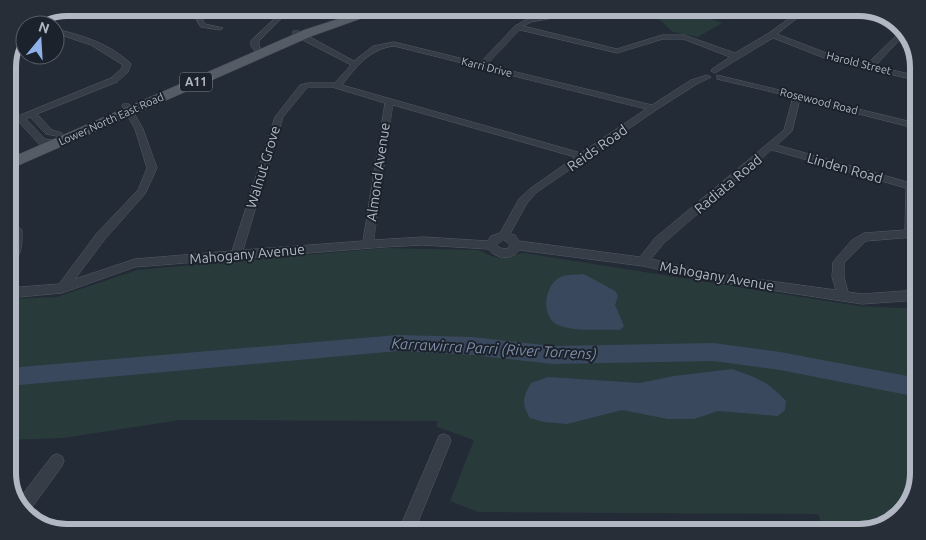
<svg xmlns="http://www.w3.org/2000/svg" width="926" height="540" font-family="Ubuntu,sans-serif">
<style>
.green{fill:#293a3b}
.water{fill:#3a485d}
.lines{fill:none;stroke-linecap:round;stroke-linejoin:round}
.river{fill:#3a485d;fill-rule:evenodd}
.minor-casing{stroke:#545b64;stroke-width:1}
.primary-casing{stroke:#404650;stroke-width:1}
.minor{fill:#373d46;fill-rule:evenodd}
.primary{fill:#555c66;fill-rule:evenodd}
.wall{fill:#404752}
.shaded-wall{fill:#343942}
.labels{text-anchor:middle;stroke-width:4;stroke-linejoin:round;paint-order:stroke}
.far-street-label{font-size:11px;fill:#b1b8c3;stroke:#1c222b}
.shield{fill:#1c222b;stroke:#848b95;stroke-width:1}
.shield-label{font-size:12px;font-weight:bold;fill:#b1b8c3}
.street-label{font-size:14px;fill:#b1b8c3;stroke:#1c222b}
.water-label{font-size:15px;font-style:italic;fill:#7c8ea8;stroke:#1c222b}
.rim{fill:none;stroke:#b1b8c3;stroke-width:6}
</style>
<rect width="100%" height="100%" fill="#232b36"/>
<g class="green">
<path d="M647 8H726L730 10 706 17 722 23 698 37 673 32Z"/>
<path d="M385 248 479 250C501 262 501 257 524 253L859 306 918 309V473L910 503 889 524 859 532H825L818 514 478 512 450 501 474 440 437 427V421L180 420 63 438 8 440V299L57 297 137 270Z"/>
</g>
<g class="water">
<path d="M584 274 615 291 618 296 615 305 624 326 620 330C602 329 574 332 558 325 540 317 544 284 561 277 568 274 576 275 584 274Z"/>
<path d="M732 369C758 378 767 381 786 401L785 410 778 416 718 411 694 419H668L622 410 567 424 544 422 530 418C521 402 523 398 531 383L548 377 640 383 674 376Z"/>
</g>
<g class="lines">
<path class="river" d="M398 335 473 337 553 346 713 343 780 352 918 378V397L780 370 713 361 553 364 473 355 398 351 8 386V368Z"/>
<g class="minor-casing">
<g id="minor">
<path d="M190 8H196L205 24 223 28 220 30 201 27Z"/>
<path d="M286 8H292L259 41V46L265 53 258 55 251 46V41Z"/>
<path d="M594 8H606L531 22 523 26 617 49 662 35H684L735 53 769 33 803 8H810L777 34 837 57 867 64 903 29 906 33 875 66 918 76V129L800 99 792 131 777 145 918 185V191H916L915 234 914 237 866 241 844 263V277L848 292 862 294 918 290V300L862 304 711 281 643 266 519 250C512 261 496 259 488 249L423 245 384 247 135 267 62 293 8 298V288L59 284 97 233 138 190 147 168 135 129 122 106 123 104H129L143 129 157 168 145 194 105 239 75 279 135 259 232 251 275 117 300 85 308 83H335L351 65 293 35V31H299L354 61 373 46 394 42 480 63 515 26 529 18ZM520 30 617 53 663 39H683L730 57 712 69 711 71 715 73 773 38 832 61 911 79 912 122 717 75V79L793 97 784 130 655 238 640 257 519 241 515 235 510 234 527 203 537 192 584 160 588 159 589 156 656 110 697 84 711 77 707 75 691 80 652 105 487 65ZM394 46 646 109 581 153 342 85C356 67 369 49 394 46ZM309 87H332L385 103 363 241 243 250 283 117 306 89ZM393 105 575 157 531 188 519 199 500 233 491 236 488 241 423 237 374 240ZM772 150 906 188 905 230 864 233 852 240 833 262 832 277 836 290 711 273 651 259 663 244ZM504 240 510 245 507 249 500 248 497 245Z"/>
<path d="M25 26V30H23Z"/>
<path d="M55 29C82 35 111 44 131 64L128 72 117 82 37 114 52 130 62 133V137L46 134 30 117 26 119 45 139 59 141 61 143 56 146 39 144 19 122 8 126V120L111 78 121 69 123 65 91 45 55 33Z"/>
<path d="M8 66C12 67 19 75 18 79H12L8 73Z"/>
<path d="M17 226 22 230C22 243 23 259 8 264V253L11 250 12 230Z"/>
<path d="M444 434 449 436 451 441 414 532H398L439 436Z"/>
<path d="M57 454 62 456 64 461 62 466 27 514 16 503 52 456Z"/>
</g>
</g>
<g class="primary-casing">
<path id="primary" d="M372 8H387L385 10 312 36 8 170V159L304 30Z"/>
</g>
<use href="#minor" class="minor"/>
<use href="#primary" class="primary"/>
</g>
<path class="wall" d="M469 8H570V9L508 19 505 15 494 17 492 14 472 12Z"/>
<g class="shaded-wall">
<path d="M495 8H506L505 15 494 17Z"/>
<path d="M509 8H570V9L508 19Z"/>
</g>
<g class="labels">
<g class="far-street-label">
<text transform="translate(859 63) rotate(14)" y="4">Harold Street</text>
<text transform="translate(487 67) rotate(14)" y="4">Karri Drive</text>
<text transform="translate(819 101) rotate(14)" y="4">Rosewood Road</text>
<text transform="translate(111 119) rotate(-24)" y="4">Lower North East Road</text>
</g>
<rect class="shield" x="180" y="72.5" width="32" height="19" rx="4"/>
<g class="shield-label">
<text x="196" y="86">A11</text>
</g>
<g class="street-label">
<text transform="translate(597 148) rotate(-35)" y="5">Reids Road</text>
<text transform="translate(263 167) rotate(-73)" y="5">Walnut Grove</text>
<text transform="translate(845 168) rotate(16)" y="5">Linden Road</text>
<text transform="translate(378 172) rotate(-82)" y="5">Almond Avenue</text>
<text transform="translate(728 184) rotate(-40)" y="5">Radiata Road</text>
<text transform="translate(247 254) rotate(-5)" y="5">Mahogany Avenue</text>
<text transform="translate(717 276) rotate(10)" y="5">Mahogany Avenue</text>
</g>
<g class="water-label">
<text transform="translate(494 349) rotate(3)" y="5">Karrawirra Parri (River Torrens)</text>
</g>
</g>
<path d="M0 0H926V540H0ZM67 16H859A51 51 0 0 1 910 67V473A51 51 0 0 1 859 524H67A51 51 0 0 1 16 473V67A51 51 0 0 1 67 16Z" fill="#282e37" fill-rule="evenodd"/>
<path class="rim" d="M67 16H859A51 51 0 0 1 910 67V473A51 51 0 0 1 859 524H67A51 51 0 0 1 16 473V67A51 51 0 0 1 67 16Z"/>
<g transform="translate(40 40) rotate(18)"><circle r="24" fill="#1c222b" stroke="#585e68"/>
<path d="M0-4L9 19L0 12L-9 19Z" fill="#8fb1ea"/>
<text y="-8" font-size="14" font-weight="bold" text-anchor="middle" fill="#b1b8c3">N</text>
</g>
</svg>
